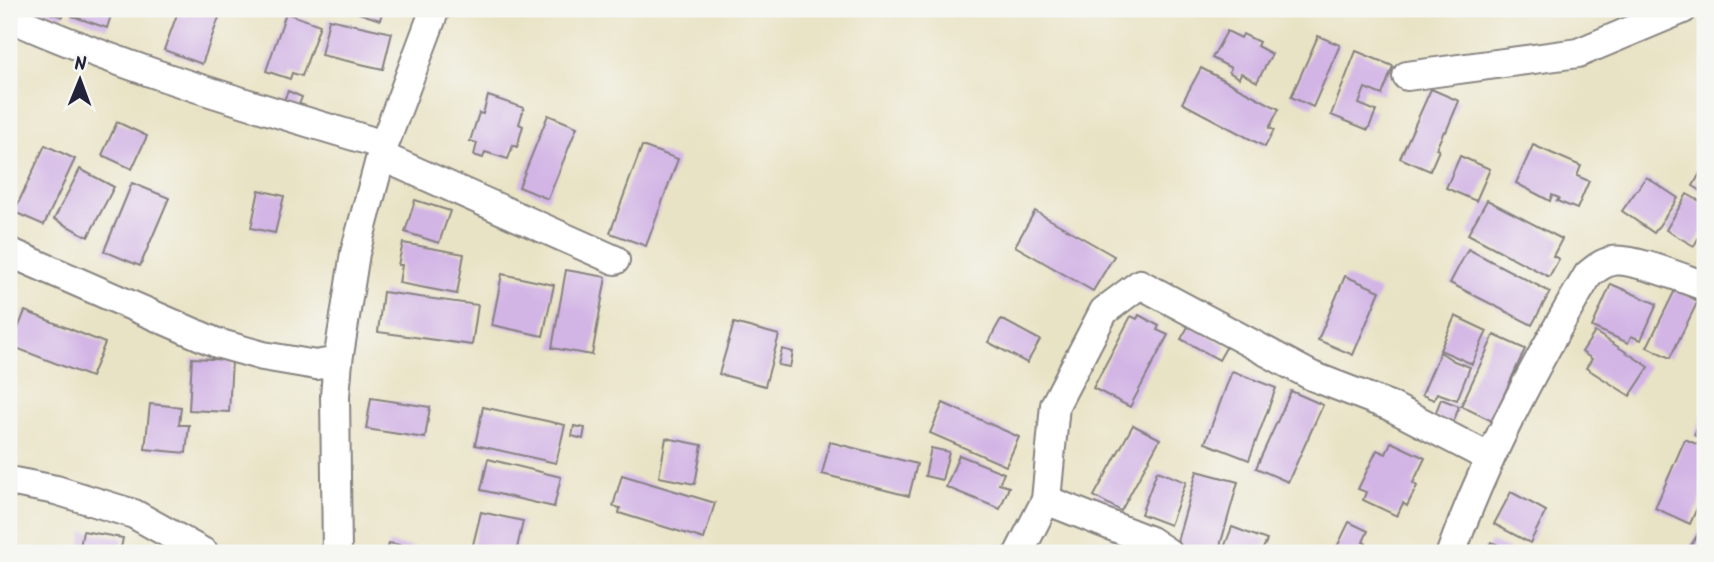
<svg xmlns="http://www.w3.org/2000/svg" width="1714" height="562" font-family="Kalam,sans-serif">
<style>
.building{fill:#d2b4e5}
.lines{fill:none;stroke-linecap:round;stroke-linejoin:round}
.minor-casing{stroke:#868280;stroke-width:32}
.minor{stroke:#fff;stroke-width:28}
</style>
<rect width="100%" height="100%" fill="#f6f6f2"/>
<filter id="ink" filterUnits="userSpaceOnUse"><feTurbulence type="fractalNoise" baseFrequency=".0143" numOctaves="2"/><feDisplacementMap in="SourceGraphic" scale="14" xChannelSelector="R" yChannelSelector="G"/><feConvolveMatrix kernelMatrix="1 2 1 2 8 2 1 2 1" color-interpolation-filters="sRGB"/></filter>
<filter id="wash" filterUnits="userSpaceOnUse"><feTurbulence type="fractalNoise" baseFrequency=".00686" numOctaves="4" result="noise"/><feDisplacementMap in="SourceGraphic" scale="28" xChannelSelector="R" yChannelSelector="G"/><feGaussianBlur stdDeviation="1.57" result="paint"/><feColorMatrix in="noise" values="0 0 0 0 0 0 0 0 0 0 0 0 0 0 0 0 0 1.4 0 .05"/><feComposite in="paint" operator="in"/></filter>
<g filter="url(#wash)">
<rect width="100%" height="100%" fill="#e9e3c5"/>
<g id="blocks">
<g class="building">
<path d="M37 9H65L63 17Z"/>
<path d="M74 9H113L107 28 72 16Z"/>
<path d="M179 9H222L202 64 164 50Z"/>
<path d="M346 9H383L380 20Z"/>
<path d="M286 13 320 25 302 76 292 73 290 79 266 71Z"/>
<path d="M329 19 392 33 383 69 321 55Z"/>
<path d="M1227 31 1241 38 1243 34 1259 42 1257 46 1272 54 1257 82 1241 73 1239 78 1229 72 1231 68 1212 58Z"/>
<path d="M1318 36 1340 45 1313 107 1291 97Z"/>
<path d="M1356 51 1393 66 1382 95 1365 88 1359 104 1376 111 1368 130 1331 115Z"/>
<path d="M1201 68 1279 109 1269 128 1274 130 1265 147 1182 103Z"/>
<path d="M1431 89 1459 101 1446 132 1444 131 1436 149 1439 150 1430 171 1400 158Z"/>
<path d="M288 91 302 97 296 112 281 107Z"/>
<path d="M488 96 524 108 519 124 523 126 517 147 513 145 508 159 485 152 483 158 474 155 477 143 470 141 479 113 483 114Z"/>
<path d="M548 115 577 127 548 199 519 187Z"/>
<path d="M117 122 147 136 132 169 102 155Z"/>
<path d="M45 145 75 159 44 225 14 212Z"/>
<path d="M1533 145 1581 166 1577 176 1589 181 1577 209 1557 201 1559 198 1552 195 1550 201 1516 183Z"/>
<path d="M642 146 678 159 646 246 610 233Z"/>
<path d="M1460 156 1490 169 1476 201 1446 188Z"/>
<path d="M1705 164V193L1693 186Z"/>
<path d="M80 169 114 187 88 237 54 219Z"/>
<path d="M1646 177 1678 198 1654 233 1622 211Z"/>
<path d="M132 183 169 198 140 266 104 251Z"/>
<path d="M259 190 284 196 275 233 251 228Z"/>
<path d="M1687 194 1705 204V226L1694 246 1666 230Z"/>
<path d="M415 200 450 211 439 243 405 232Z"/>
<path d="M1487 200 1562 239 1553 256 1559 259 1549 277 1468 234Z"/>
<path d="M1035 211 1114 256 1093 291 1015 246Z"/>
<path d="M403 243 464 254 457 294 399 283 402 265H398Z"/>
<path d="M1468 249 1550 292 1532 325 1450 283Z"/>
<path d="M566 270 606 277 592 355 552 348Z"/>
<path d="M502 274 554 285 543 336 492 325Z"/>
<path d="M1345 276 1380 291 1353 355 1318 340Z"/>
<path d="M1611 284 1657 304 1641 340 1631 336 1628 343 1592 327Z"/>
<path d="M1675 290 1698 301 1670 358 1647 347Z"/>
<path d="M383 292 478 305 472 345 378 332Z"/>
<path d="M25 311 105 343 91 377 11 346Z"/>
<path d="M1139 315 1159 326 1157 330 1168 335 1130 407 1093 388 1131 316 1137 319Z"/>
<path d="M1455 316 1487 331 1472 364 1440 350Z"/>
<path d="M1001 319 1040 340 1027 363 988 342Z"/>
<path d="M734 323 779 335 765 386 719 374Z"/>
<path d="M1189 325 1227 346 1219 360 1181 339Z"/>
<path d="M1595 332 1649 367 1630 396 1586 368 1592 359 1582 352Z"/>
<path d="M1494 335 1525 349 1492 421 1461 406Z"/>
<path d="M782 349 793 352 790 367 778 365Z"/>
<path d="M1440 352 1454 361 1470 367 1457 400 1437 393 1434 400 1422 395Z"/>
<path d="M192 358 232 360 229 412 189 410Z"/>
<path d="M1232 371 1276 388 1249 460 1205 443Z"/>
<path d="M1291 391 1323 405 1288 482 1256 468Z"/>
<path d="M371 398 430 407 425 438 366 429Z"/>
<path d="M1441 399 1459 406 1453 424 1434 417Z"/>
<path d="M943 403 1019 437 1006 466 930 433Z"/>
<path d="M150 404 181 407 179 425H189L186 453 145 449Z"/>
<path d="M483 407 565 425 556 463 475 445Z"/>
<path d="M1705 412V441L1694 435Z"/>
<path d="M1133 425 1160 439 1121 511 1094 496Z"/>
<path d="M574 426 585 428 583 439 572 436Z"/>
<path d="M666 438 702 445 695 484 659 477Z"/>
<path d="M1685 439 1705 448V490L1690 524 1655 508Z"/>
<path d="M830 442 917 464 909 496 822 474Z"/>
<path d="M1391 442 1425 458 1413 483 1417 486 1407 506 1403 503 1397 516 1363 500 1366 492 1358 489 1377 450 1386 454Z"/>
<path d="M931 448 949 452 942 480 925 476Z"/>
<path d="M959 455 1004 473 999 484 1009 487 1000 509 946 487Z"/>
<path d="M488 459 561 477 554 507 481 490Z"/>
<path d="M1157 471 1186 482 1170 525 1141 514Z"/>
<path d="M1197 471 1238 482 1218 553H1186L1180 552 1181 547 1176 545Z"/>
<path d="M622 475 715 503 704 539 619 513 620 508 613 506Z"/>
<path d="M1511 492 1546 511 1530 543 1494 524Z"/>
<path d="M481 512 523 521 516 553H471Z"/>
<path d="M1349 522 1368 531 1363 542 1366 543 1361 553H1334Z"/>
<path d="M1705 523V553H1686Z"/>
<path d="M1232 527 1267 540 1261 553H1222Z"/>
<path d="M83 531 123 538 120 553H79Z"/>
<path d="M1491 542 1517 553H1486Z"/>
<path d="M389 543 436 552V553H390L387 552Z"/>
</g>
</g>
</g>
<g filter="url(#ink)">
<use href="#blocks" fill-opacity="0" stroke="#868280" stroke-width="2"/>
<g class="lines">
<g class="minor-casing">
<g id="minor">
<path d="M9 17C130 71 258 107 384 145"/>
<path d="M1407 76 1578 53 1683 9"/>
<path d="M381 156 615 260"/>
<path d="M9 252 217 343 263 356 316 365 338 361"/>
<path d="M9 481 56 490 134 514 204 553"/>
<path d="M1046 500 1150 541 1168 553"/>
<path d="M337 553 335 396 338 361 355 253 384 145 435 9"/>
<path d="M1019 553 1046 500 1055 405 1104 311 1140 284 1312 376 1390 406 1490 458"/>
<path d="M1451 553C1486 456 1535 364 1588 275 1595 269 1602 263 1612 261 1632 257 1684 279 1705 286"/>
</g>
</g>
<use href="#minor" class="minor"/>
</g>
</g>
<rect width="1714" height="562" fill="none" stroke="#f6f6f2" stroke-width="35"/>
<g transform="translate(80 80) rotate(1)" stroke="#f6f6f2" stroke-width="5" paint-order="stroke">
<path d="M0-5L12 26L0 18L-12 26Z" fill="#22223b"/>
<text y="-10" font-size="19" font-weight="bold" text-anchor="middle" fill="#22223b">N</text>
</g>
</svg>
